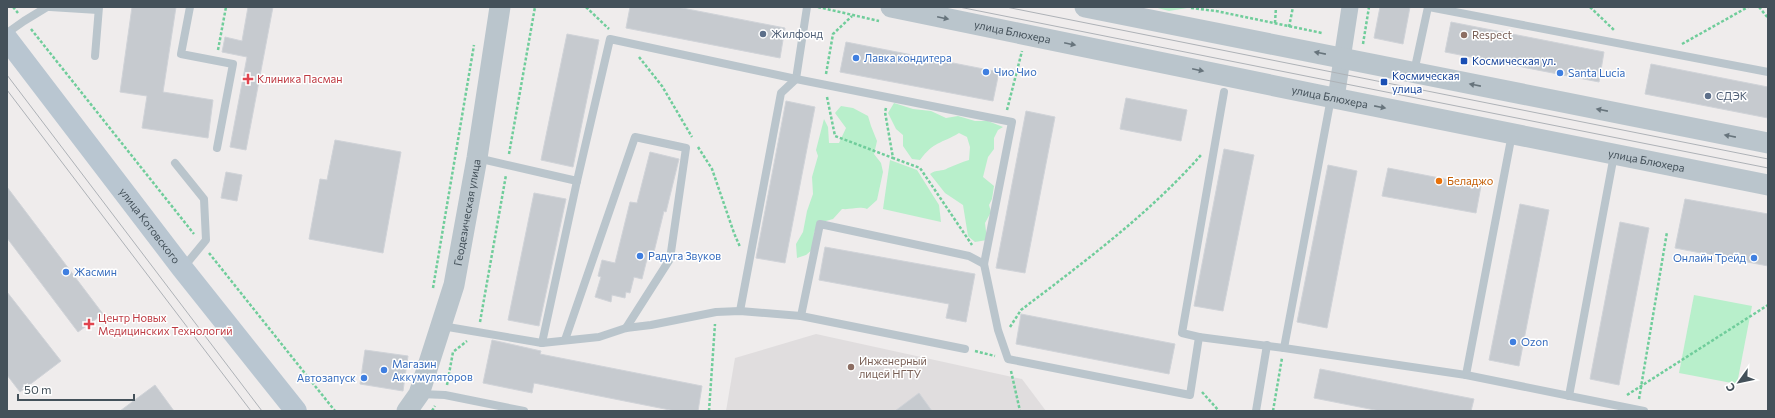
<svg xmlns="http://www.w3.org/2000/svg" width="1775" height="418" font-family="Commissioner,sans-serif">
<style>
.education{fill:#e0ddde}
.green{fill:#b8efcb}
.building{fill:#c6cacf;stroke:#d0d3d8}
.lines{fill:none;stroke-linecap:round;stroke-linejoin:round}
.path{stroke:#70cd9b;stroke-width:2.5;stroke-dasharray:3 2;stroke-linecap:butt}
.service{stroke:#bac5cc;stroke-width:8}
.minor{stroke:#bac5cc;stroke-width:17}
.tertiary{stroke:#bac5cc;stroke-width:21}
.secondary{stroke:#b9c6d1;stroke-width:22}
.tram{stroke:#aeb2b7;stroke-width:1}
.oneway{fill:#67747c}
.service-dot{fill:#5c6f8a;stroke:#fff;stroke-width:1.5}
.education-dot{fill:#8d6e63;stroke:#fff;stroke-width:1.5}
.shop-dot{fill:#3f7fe0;stroke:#fff;stroke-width:1.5}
.transit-dot{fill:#1a4fb4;stroke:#fff;stroke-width:1.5}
.health-dot{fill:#e0444e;stroke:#fff;stroke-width:1.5}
.food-dot{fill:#e8710a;stroke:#fff;stroke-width:1.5}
.labels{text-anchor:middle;stroke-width:3;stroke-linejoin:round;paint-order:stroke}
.street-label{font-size:11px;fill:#44515a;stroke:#fff}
.service-label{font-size:11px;fill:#4e5e75;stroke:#fff;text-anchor:start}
.education-label{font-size:11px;fill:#785e54;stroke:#fff;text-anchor:start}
.shop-label{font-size:11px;fill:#366cbe;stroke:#fff;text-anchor:start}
.transit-label{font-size:11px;fill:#164399;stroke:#fff;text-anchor:start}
.health-label{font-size:11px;fill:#be3a42;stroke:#fff;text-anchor:start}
.food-label{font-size:11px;fill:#c56008;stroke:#fff;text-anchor:start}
</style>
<rect width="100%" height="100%" fill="#efecec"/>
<path class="education" d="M816 334 1022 379 1046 411H726L735 358Z"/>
<g class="green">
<path d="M1154 7H1186L1187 8 1169 11Z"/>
<path d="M894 103 913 109 931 111 946 118 958 116 975 121H988L1003 127 998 130 994 138V149L988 157 983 177 994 186 992 199 989 205 991 212 985 223 987 240 975 242 968 236 963 205 945 193 930 174C936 169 942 172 948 168 956 165 961 162 969 160L970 147 967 137 959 133C941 144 934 141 920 160L912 159 903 146V135L896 129 888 113Z"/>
<path d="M841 106 853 108 868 116 871 126 877 141 874 154 881 163 883 172 877 200 867 209C858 206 851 210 842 209L833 219 826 221 814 232 813 249 806 255 797 258 796 244 803 232 807 211 813 194 812 177 818 156 816 150 824 119 828 127 829 143H839L846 128 835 113Z"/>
<path d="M890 160 917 170 939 205 941 222 883 209Z"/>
<path d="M1694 295 1752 306 1737 384 1679 373Z"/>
</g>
<g class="building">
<path d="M132 7H176L163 92 213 100 208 138 142 128 147 96 120 92Z"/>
<path d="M248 7H273L246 150 230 147 247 57 222 52 225 37 242 41Z"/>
<path d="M630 7H677L785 28 780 58 626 28Z"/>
<path d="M1380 7H1410L1403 44 1374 38Z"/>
<path d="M1451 22 1604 52 1599 82 1445 52Z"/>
<path d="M567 34 599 40 573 167 541 160Z"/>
<path d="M846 42 999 72 993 101 840 72Z"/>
<path d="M1651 64 1768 87V118L1645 94Z"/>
<path d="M1126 98 1187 110 1181 141 1120 129Z"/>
<path d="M786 101 815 107 785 263 756 258Z"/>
<path d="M1026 111 1055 117 1025 273 996 268Z"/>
<path d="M335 140 401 152 383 253 309 239 320 179 327 180Z"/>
<path d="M1224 149 1254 155 1223 311 1194 306Z"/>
<path d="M650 152 679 159 666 212 664 211 653 256 648 255 642 279 634 277 630 293 626 292 625 298 612 295 611 302 595 297 601 277 598 276 602 260 615 263 630 202 637 203Z"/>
<path d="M1328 165 1357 171 1327 328 1297 322Z"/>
<path d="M1388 168 1481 186 1476 213 1382 196Z"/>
<path d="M226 172 242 175 237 201 221 198Z"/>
<path d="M7 187 103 314 78 332 7 238Z"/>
<path d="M534 193 566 199 539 326 508 320Z"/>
<path d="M1685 199 1768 214V266L1675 248Z"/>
<path d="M1520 204 1549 210 1519 366 1489 360Z"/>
<path d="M1620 222 1649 228 1619 385 1590 379Z"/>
<path d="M825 247 975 274 966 322 946 318 949 304 819 280Z"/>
<path d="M7 292 61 361 20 392 7 375Z"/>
<path d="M1021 314 1175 344 1169 374 1016 344Z"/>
<path d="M492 340 541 351 540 354 702 386 698 411H675L534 383 532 393 483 383Z"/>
<path d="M365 350 408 356 403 391 360 384Z"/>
<path d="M1320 369 1474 399 1471 411H1380L1314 398Z"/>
<path d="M155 385 174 411H120Z"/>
<path d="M919 393 932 411H895Z"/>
</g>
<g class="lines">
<g class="path">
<path d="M13 7 18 13"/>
<path d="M586 7 609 29"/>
<path d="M818 7 879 21"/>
<path d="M1590 7 1614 30"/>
<path d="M1759 7 1768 18"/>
<path d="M1191 8 1216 11 1322 33"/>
<path d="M1275 23 1276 7"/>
<path d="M1289 27 1293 7"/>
<path d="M31 29 194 234"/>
<path d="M1363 44 1369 7"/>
<path d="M1682 44 1748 7"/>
<path d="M218 50 226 7"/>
<path d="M639 57 662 86 692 137"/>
<path d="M826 74 833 34 852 16"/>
<path d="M827 97 835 136 893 158"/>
<path d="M886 108 885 112 893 158 920 168 972 245"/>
<path d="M1007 110 1022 51"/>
<path d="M698 147 712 169 734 233 740 247"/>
<path d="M509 154 535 7"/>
<path d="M209 253 335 411"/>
<path d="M433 288 474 45"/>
<path d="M480 322 506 175"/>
<path d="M1010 327 1021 310C1084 262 1149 214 1201 155"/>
<path d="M975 351 995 356"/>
<path d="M1011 371 1020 411"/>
<path d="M447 385 453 352 467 341"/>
<path d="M1202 392 1219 411"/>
<path d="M1627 395 1768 305"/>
<path d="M1639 399 1667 232"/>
<path d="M432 411 435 406"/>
<path d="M709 411 715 324"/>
<path d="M1273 411 1282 358"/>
</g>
<g class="service">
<path d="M50 7 98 10"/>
<path d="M190 7 181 54 233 64 217 148"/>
<path d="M807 7 796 79 1012 122 984 264 998 330 1008 359 1190 395 1199 337 1284 348 1466 375 1644 411"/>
<path d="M1429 7 1768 72"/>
<path d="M7 33 24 21 47 7"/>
<path d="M95 56 99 7"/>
<path d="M1414 72 1428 7"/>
<path d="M477 158 577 181 610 39 796 79"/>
<path d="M175 163 204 199 206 240 183 268"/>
<path d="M740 311 781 93 796 79"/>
<path d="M801 316 820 224 969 256 984 264"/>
<path d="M442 326 542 343 577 181"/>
<path d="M1199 337 1182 333 1224 92"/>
<path d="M565 340 635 137 686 148 670 259 626 328"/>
<path d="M542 343 599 337 626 328 651 325 716 312 740 311 801 316 965 349"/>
<path d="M1284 348 1331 98"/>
<path d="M1466 375 1512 134"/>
<path d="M420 394 445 395 524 411"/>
<path d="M1569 396 1614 155"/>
<path d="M1256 411 1267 345"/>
</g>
<path class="minor" d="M1336 98 1350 7"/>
<g class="tertiary">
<path id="s1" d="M891 7 1319 95 1768 185"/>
<path d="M1085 7 1768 143"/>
<path id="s2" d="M407 411 419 394 454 285 477 158 500 7"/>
</g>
<path class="secondary" id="s3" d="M7 39 182 268 296 411"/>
<g class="tram">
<path d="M959 7 1768 168"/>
<path d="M1006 7 1768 159"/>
<path d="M7 75 262 411"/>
<path d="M7 90 251 411"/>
</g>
</g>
<defs><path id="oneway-solid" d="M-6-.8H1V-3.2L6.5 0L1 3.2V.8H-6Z"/></defs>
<g class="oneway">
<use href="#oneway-solid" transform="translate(943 18) rotate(12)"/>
<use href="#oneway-solid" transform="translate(1070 44) rotate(12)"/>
<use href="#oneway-solid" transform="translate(1320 53) rotate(-169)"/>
<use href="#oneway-solid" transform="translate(1198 70) rotate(12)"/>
<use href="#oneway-solid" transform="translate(1475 85) rotate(-169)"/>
<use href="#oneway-solid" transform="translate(1380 107) rotate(11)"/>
<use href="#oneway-solid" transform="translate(1602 110) rotate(-169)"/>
<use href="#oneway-solid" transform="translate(1730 136) rotate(-169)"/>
</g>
<g class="service-dot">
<circle cx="763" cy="34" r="4"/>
<circle cx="1708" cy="96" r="4"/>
</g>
<g class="education-dot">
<circle cx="1464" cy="35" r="4"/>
<circle cx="851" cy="367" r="4"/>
</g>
<g class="shop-dot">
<circle cx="856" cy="58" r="4"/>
<circle cx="986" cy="72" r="4"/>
<circle cx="1560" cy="73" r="4"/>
<circle cx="640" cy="256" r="4"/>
<circle cx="1754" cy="258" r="4"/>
<circle cx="66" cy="272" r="4"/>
<circle cx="1513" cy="342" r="4"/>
<circle cx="384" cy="370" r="4"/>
<circle cx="364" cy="378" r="4"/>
</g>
<g class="transit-dot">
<rect x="1460" y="57" width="8" height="8" rx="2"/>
<rect x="1380" y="78" width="8" height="8" rx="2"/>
</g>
<g class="health-dot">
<path d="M246 73h4v4h4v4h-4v4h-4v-4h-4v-4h4z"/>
<path d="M87 318h4v4h4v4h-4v4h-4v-4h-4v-4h4z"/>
</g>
<circle class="food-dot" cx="1439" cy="181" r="4"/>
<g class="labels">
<g class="street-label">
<text dy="4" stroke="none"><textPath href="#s1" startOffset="124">улица Блюхера</textPath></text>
<text dy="4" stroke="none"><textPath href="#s1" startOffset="448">улица Блюхера</textPath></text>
<text dy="4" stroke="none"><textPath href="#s1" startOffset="771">улица Блюхера</textPath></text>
<text dy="4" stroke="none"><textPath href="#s2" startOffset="209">Геодезическая улица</textPath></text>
<text dy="4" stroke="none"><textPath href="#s3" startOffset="235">улица Котовского</textPath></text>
</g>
<g class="service-label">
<text x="771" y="38">Жилфонд</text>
<text x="1716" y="100">СДЭК</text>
</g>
<g class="education-label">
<text x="1472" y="39">Respect</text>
<text x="859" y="365">Инженерный<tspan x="859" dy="13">лицей НГТУ</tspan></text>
</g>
<g class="shop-label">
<text x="864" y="62">Лавка кондитера</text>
<text x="994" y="76">Чио Чио</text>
<text x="1568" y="77">Santa Lucia</text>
<text x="648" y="260">Радуга Звуков</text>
<text x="1746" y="262" text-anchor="end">Онлайн Трейд</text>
<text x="74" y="276">Жасмин</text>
<text x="1521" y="346">Ozon</text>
<text x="392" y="368">Магазин<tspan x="392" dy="13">Аккумуляторов</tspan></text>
<text x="356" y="382" text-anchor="end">Автозапуск</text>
</g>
<g class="transit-label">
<text x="1472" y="65">Космическая ул.</text>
<text x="1392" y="80">Космическая<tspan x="1392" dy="13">улица</tspan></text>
</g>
<g class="health-label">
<text x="257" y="83">Клиника Пасман</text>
<text x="98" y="322">Центр Новых<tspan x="98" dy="13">Медицинских Технологий</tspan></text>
</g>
<g class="food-label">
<text x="1447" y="185">Беладжо</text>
</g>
</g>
<rect width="1775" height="418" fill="none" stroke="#44515a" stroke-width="16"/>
<g transform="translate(1739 382) rotate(237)" stroke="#ffffff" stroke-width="3" paint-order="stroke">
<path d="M0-3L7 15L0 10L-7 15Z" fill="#44515a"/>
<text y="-6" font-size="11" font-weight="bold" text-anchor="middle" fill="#44515a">С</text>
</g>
<path d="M18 394v6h116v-6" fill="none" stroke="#44515a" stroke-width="2"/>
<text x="24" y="394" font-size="12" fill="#44515a" stroke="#ffffff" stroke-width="3" paint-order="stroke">50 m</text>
</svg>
